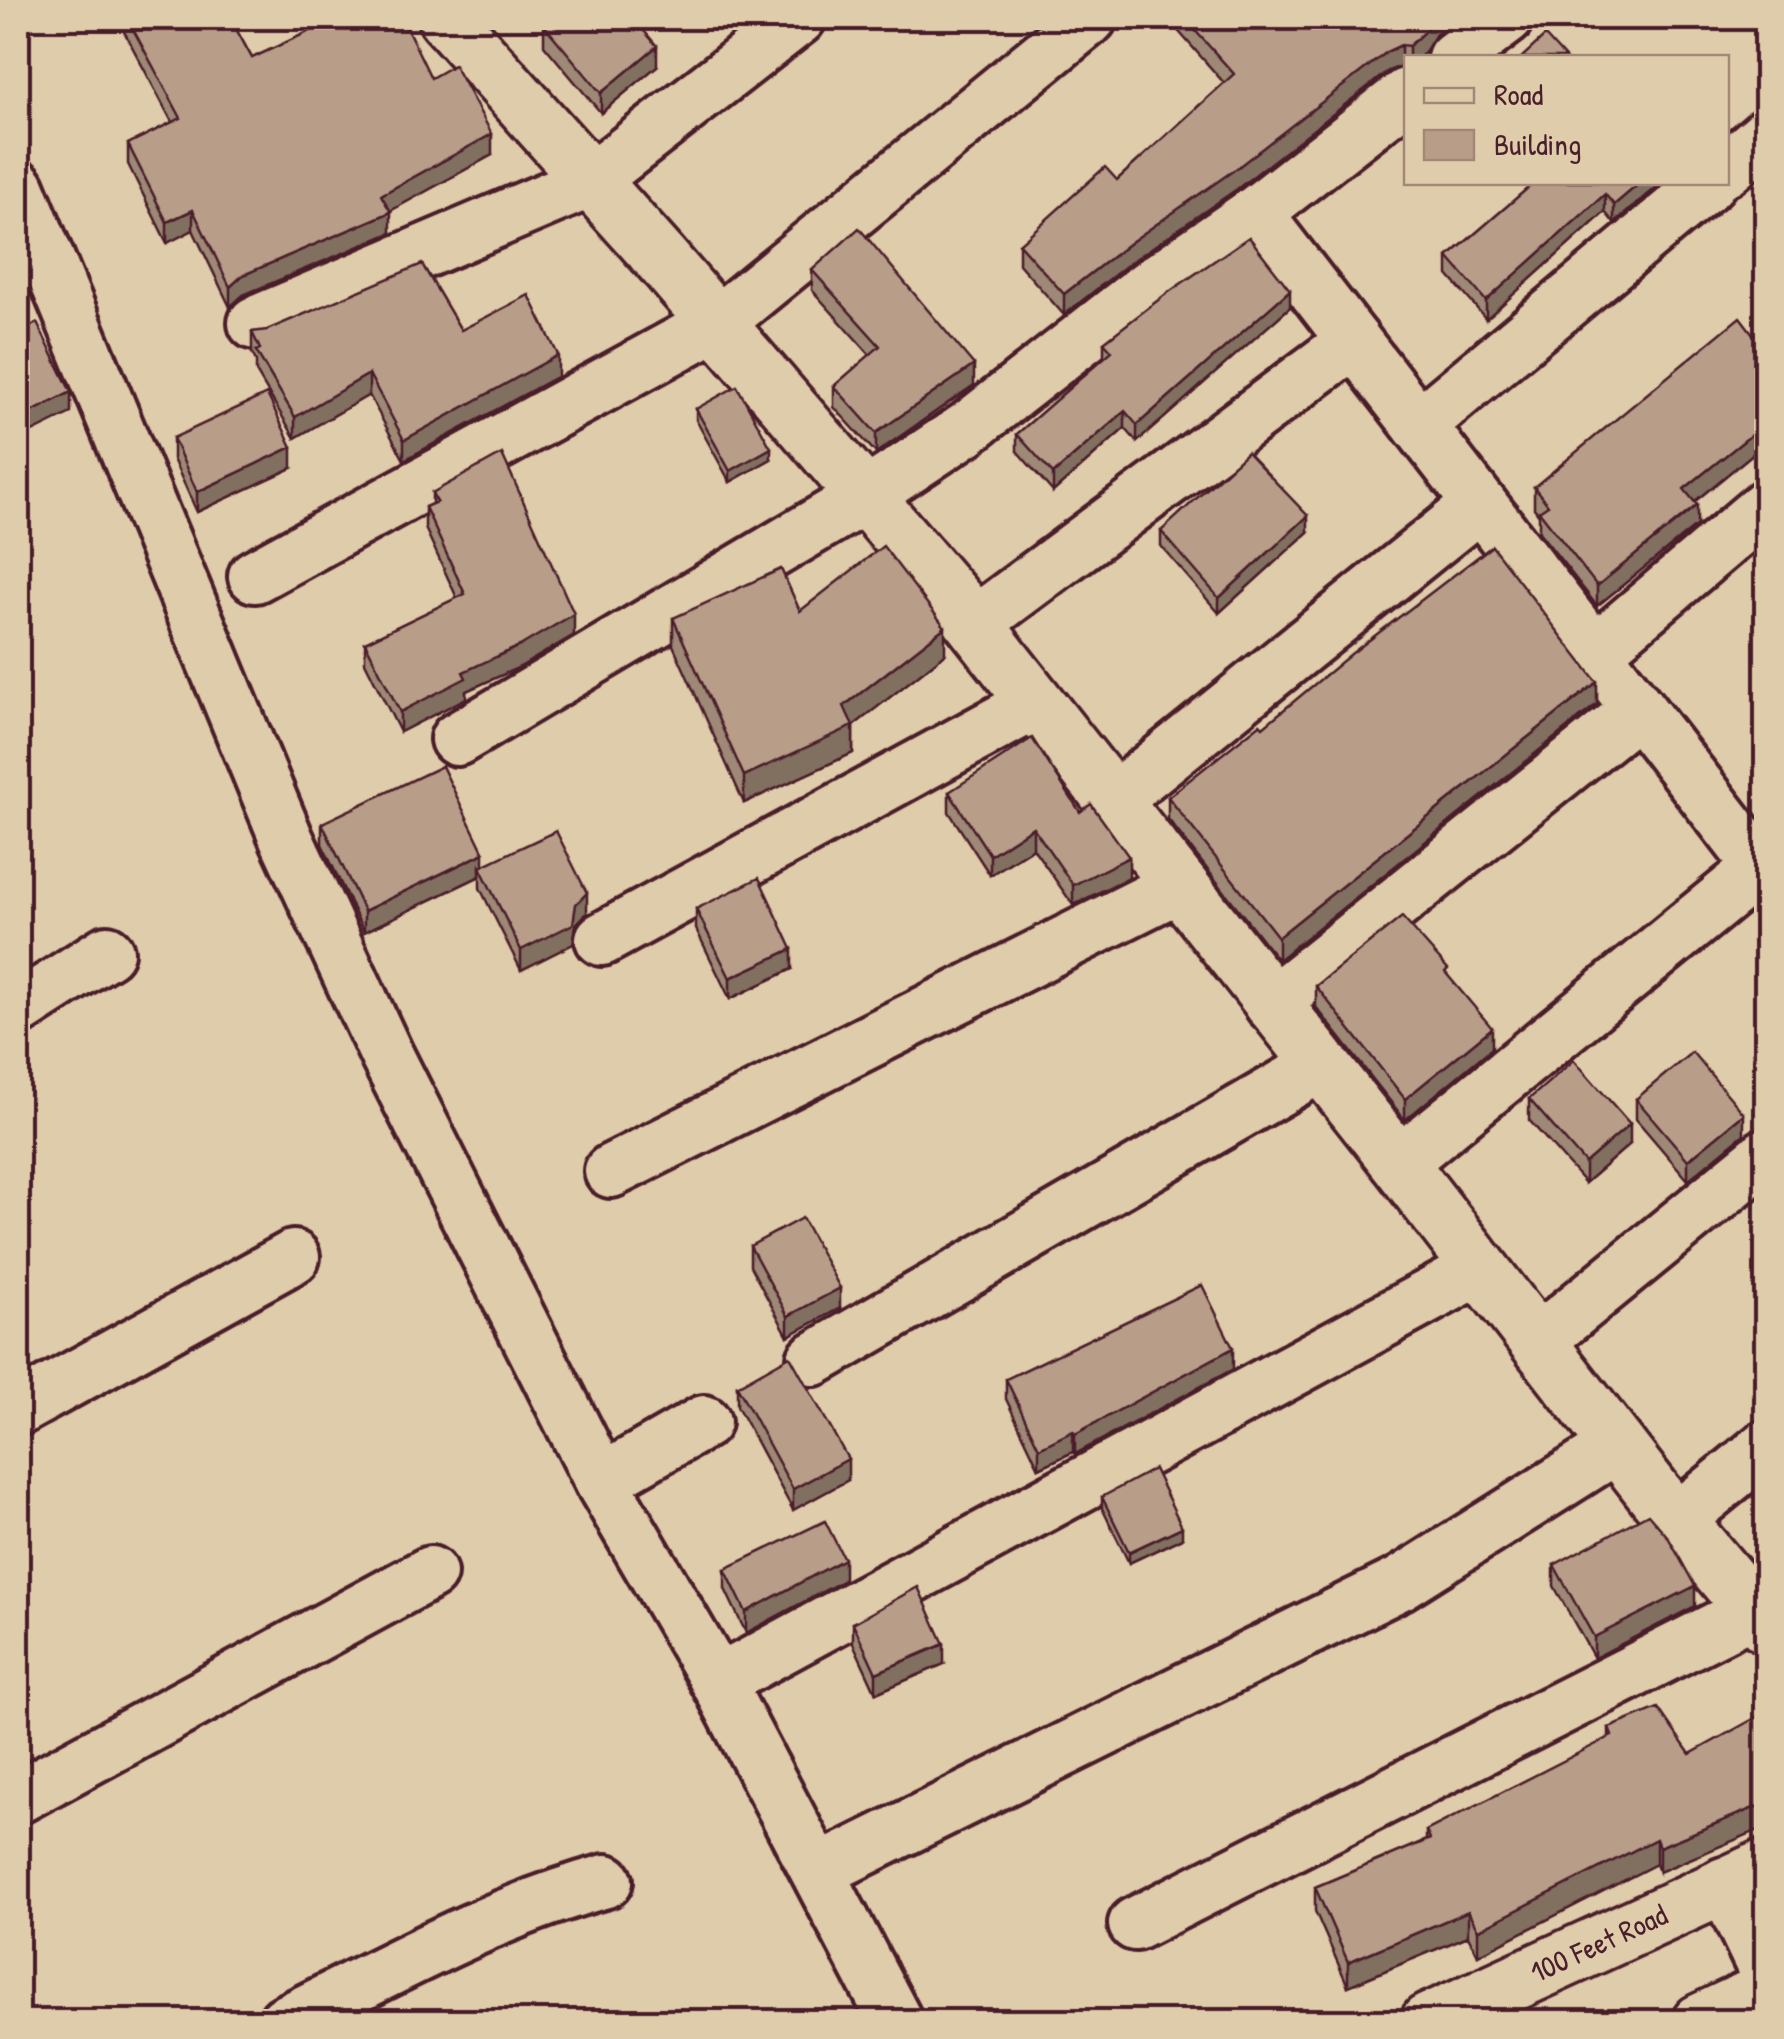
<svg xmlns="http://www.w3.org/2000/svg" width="1784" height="2039" font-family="'Patrick Hand',sans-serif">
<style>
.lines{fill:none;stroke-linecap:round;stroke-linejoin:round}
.minor-casing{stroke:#4a1f2b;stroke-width:60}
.tertiary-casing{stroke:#4a1f2b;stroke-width:62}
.secondary-casing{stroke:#4a1f2b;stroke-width:62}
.minor{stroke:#dfccaa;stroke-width:52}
.tertiary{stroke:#dfccaa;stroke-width:55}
.secondary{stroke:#dfccaa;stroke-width:55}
.wall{fill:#9e8876;stroke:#4a1f2b;stroke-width:2.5}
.shaded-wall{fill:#816f60;stroke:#4a1f2b;stroke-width:2.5}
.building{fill:#b89e89;stroke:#4a1f2b;stroke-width:2.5}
.labels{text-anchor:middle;stroke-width:9;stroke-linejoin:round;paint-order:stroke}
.street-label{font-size:30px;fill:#4a1f2b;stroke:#dfccaa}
</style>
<rect width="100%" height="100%" fill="#dfccaa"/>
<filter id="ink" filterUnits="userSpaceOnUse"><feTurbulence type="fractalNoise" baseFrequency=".01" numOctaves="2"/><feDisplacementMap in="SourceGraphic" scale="20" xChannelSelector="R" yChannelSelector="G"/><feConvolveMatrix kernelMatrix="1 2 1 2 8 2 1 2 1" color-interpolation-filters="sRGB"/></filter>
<g filter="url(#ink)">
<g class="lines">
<g class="minor-casing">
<g id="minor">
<path d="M1454 58 1507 18"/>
<path d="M1726 169 1766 135"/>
<path d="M18 187 287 840 387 1056 601 1481 718 1682 896 2022"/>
<path d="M1255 213 1766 874"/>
<path d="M255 323 590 181 799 18"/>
<path d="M1419 425 1710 182"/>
<path d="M255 576 717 323 1090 18"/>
<path d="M974 624 1354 341"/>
<path d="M1593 653 1766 506"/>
<path d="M457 739 864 497 968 428 1148 287 1255 213 1406 95"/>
<path d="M1112 801 1480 504"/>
<path d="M602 939 1035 703"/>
<path d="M1271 1004 1638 710"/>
<path d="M18 1009 107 952"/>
<path d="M1399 1163 1766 863"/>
<path d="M611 1171 1178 886"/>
<path d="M1538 1341 1766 1155"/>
<path d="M814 1359 1321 1065"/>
<path d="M18 1409 293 1257"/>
<path d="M601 1481 704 1422"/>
<path d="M1677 1520 1766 1447"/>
<path d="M718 1682 1479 1269"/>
<path d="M18 1797 430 1573"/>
<path d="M819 1871 1401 1583 1619 1445"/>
<path d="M1724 1884 1766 1972"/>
<path d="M1135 1924 1754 1610"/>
<path d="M285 2022C390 1970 493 1912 606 1881"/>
</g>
</g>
<g class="tertiary-casing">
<path id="tertiary" d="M446 18 658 255 959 605 1399 1163 1656 1495 1766 1625"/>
</g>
<g class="secondary-casing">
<g id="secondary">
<path id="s1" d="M1428 2022 1766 1867"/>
<path d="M1700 2022 1766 1991"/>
</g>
</g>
<use href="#minor" class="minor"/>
<use href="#tertiary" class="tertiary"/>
<use href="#secondary" class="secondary"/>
</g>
<g class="wall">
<path d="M117 18H230L252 58 431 78 492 155 390 211 391 233 243 295 230 307 193 230 167 243 128 164V144L172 122Z"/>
<path d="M1174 18H1458L1436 34 1425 52 1419 58H1406V66H1401L1388 71 1237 189 1131 262 1064 315 1019 264V244L1117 180 1224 83 1174 26Z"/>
<path d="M544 25 657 66 601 113 544 45Z"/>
<path d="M1535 182H1663L1614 223 1605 212 1486 319 1448 275V257Z"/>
<path d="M812 270 974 385 876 453 834 407V386L870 355 812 290Z"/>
<path d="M1290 307 1137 442 1125 428 1053 492 1017 451V434L1104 358V342Z"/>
<path d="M461 330 558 376 404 460 369 395 295 438 256 372V361L252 353V332Z"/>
<path d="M696 409 771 459 730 482 696 420Z"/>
<path d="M173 438 292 468 197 512 173 459Z"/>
<path d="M1766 443 1694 502 1697 525 1597 606 1539 532V515L1534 508V487Z"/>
<path d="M432 493 574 635 520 667 466 691V698L400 732 365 662V642L457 598 425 528V507L432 504Z"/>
<path d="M1161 531 1308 532 1219 613 1161 546Z"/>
<path d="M800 611 945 654 853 726V753L744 803 673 645V618Z"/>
<path d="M1597 704 1278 960 1168 819V797Z"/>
<path d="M949 792 1080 812 1129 877 1073 905 1033 848 990 875 949 812Z"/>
<path d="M322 823 484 865 587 913 576 924 573 944 521 970 480 888V876L364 932 322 844Z"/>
<path d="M696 909 792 969 730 999 696 929Z"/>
<path d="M1316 986 1492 1048 1405 1120 1316 1007Z"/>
<path d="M1529 1099 1630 1144 1585 1183 1529 1120Z"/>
<path d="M1636 1099 1744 1134 1688 1180 1636 1119Z"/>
<path d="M750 1246 840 1308 788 1336 750 1266Z"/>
<path d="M1233 1369 1075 1454 1073 1452 1039 1468 1006 1399V1379Z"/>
<path d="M737 1386 848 1480 793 1510 737 1406Z"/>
<path d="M1102 1497 1182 1538 1129 1563 1102 1508Z"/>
<path d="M1554 1565 1695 1606 1594 1658 1554 1586Z"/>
<path d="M725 1569 844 1580 746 1633 725 1589Z"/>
<path d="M853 1623 944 1664 876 1693 853 1643Z"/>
<path d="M1609 1728 1690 1754 1659 1872 1656 1864 1478 1955 1468 1936 1348 1986 1315 1911V1887L1426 1840V1831L1609 1738Z"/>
</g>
<g class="shaded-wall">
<path d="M1434 18H1458L1436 34 1425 52 1419 58H1409V46Z"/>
<path d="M1401 45V66L1388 71 1237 189 1131 262 1064 315V294L1131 242 1388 51Z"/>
<path d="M657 46V66L601 113V93Z"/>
<path d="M492 134V155L381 216V195Z"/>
<path d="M1641 182H1663L1614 223V205Z"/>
<path d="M1605 194V212L1486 319V301Z"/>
<path d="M193 210V230L167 243V222Z"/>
<path d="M391 212V233L243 295 230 307V287L243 275Z"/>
<path d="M1290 290V307L1137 442V425Z"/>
<path d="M558 355V376L404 460V440Z"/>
<path d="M974 365V385L876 453V433Z"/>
<path d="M369 374V395L295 438V417Z"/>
<path d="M71 392V413L18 439V419Z"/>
<path d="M1125 411V428L1053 492V474Z"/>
<path d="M1766 423V443L1684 510V489Z"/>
<path d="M292 447V468L197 512V492Z"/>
<path d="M771 448V459L730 482V471Z"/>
<path d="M1697 505V525L1597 606V586Z"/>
<path d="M1308 516V532L1219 613V598Z"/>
<path d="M574 614V635L520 667 466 691V698L400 732V712L463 672Z"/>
<path d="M945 627V654L853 726V753L744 803V776L844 706Z"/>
<path d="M1597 682V704L1278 960V937Z"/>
<path d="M1033 827V848L990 875V855Z"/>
<path d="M484 853V874L480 867V876L364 932V911Z"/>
<path d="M1129 857V877L1073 905V885Z"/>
<path d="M587 893V913L576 924 573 944 521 970V950Z"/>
<path d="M792 949V969L730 999V978Z"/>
<path d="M1492 1028V1048L1405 1120V1099Z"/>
<path d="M1744 1114V1134L1688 1180V1160Z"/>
<path d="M1630 1124V1144L1585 1183V1163Z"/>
<path d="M840 1288V1308L788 1336V1316Z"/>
<path d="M1233 1348V1369L1075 1454V1434Z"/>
<path d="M1073 1431V1452L1039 1468V1448Z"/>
<path d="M848 1459V1480L793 1510V1489Z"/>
<path d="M1182 1527V1538L1129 1563V1552Z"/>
<path d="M844 1559V1580L746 1633V1612Z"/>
<path d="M1695 1586V1606L1594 1658V1637Z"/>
<path d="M944 1644V1664L876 1693V1673Z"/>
<path d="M1766 1803V1827L1659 1872V1847Z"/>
<path d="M1656 1839V1864L1478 1955V1930Z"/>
<path d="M1468 1911V1936L1348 1986V1962Z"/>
</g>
<g class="building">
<path d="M127 18H230L252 58 338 18H402L431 78 454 65 492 134 381 195 391 212 243 275 230 287 193 210 167 222 128 144 181 118Z"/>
<path d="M553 18H633L657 46 601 93 544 25Z"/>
<path d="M1184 18H1434L1425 31 1409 46 1401 45 1388 51 1237 168 1131 242 1064 294 1019 244 1105 167 1117 180 1234 74Z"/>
<path d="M1545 36 1565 58H1521Z"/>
<path d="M1535 182H1641L1614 205 1605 194 1486 301 1448 257Z"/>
<path d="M859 228 974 365 876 433 834 386 880 346 812 270Z"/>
<path d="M1249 237 1290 290 1137 425 1125 411 1053 474 1017 434 1112 351 1104 342 1166 294Z"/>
<path d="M422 264 461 330 529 295 558 355 404 440 369 374 295 417 256 351 260 349 252 332 267 330Z"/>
<path d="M1740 317 1766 351V423L1684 489 1697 505 1597 586 1539 511 1548 505 1534 487Z"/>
<path d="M37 323 71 392 18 419V332Z"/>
<path d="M737 386 771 448 730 471 696 409Z"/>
<path d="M267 394 292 447 197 492 173 438Z"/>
<path d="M1247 452 1308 516 1219 598 1161 531Z"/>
<path d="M502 454 574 614 520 646 463 672 466 678 400 712 365 642 465 594 425 507 437 502 432 493Z"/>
<path d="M883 546 945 627 844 706 853 726 744 776 673 618 781 569 800 611Z"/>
<path d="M1492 546 1597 682 1278 937 1168 797 1260 724 1263 727 1351 654Z"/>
<path d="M1032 738 1080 812 1091 804 1129 857 1073 885 1033 827 990 855 949 792Z"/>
<path d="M442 766 484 853 364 911 322 823Z"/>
<path d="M556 831 587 893 576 904 573 924 521 950 480 867Z"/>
<path d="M759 878 792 949 730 978 696 909Z"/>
<path d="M1402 917 1448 969 1445 972 1492 1028 1405 1099 1316 986Z"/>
<path d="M1692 1052 1744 1114 1688 1160 1636 1099Z"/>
<path d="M1574 1060 1630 1124 1585 1163 1529 1099Z"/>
<path d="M802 1218 840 1288 788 1316 750 1246Z"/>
<path d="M1202 1285 1233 1348 1075 1434 1073 1431 1039 1448 1006 1379Z"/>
<path d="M790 1356 848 1459 793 1489 737 1386Z"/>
<path d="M1154 1469 1182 1527 1129 1552 1102 1497Z"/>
<path d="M1648 1514 1668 1537 1695 1586 1594 1637 1554 1565Z"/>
<path d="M825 1521 844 1559 746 1612 725 1569Z"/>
<path d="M918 1587 944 1644 876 1673 853 1623Z"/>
<path d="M1658 1708 1690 1754 1766 1712V1803L1659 1847 1656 1839 1478 1930 1468 1911 1348 1962 1315 1887 1430 1839 1426 1831 1612 1736 1609 1728Z"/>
</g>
</g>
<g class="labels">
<g class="street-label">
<text dy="10" stroke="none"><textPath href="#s1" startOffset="188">100 Feet Road</textPath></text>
</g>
</g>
<rect width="1784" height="2039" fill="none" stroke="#dfccaa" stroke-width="60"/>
<rect x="30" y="30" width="1724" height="1979" fill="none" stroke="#4a1f2b" stroke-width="4" filter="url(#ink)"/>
<rect x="1404" y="55" width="325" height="130" fill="#dfccaa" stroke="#a38777" stroke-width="2.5"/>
<rect x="1424" y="88" width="50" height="15" fill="#dfccaa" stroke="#a38777" stroke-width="2.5"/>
<text x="1494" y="105" font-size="30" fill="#4a1f2b">Road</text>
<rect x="1424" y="130" width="50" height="30" fill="#b89e89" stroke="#a38777" stroke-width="2.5"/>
<text x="1494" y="155" font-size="30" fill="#4a1f2b">Building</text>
</svg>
